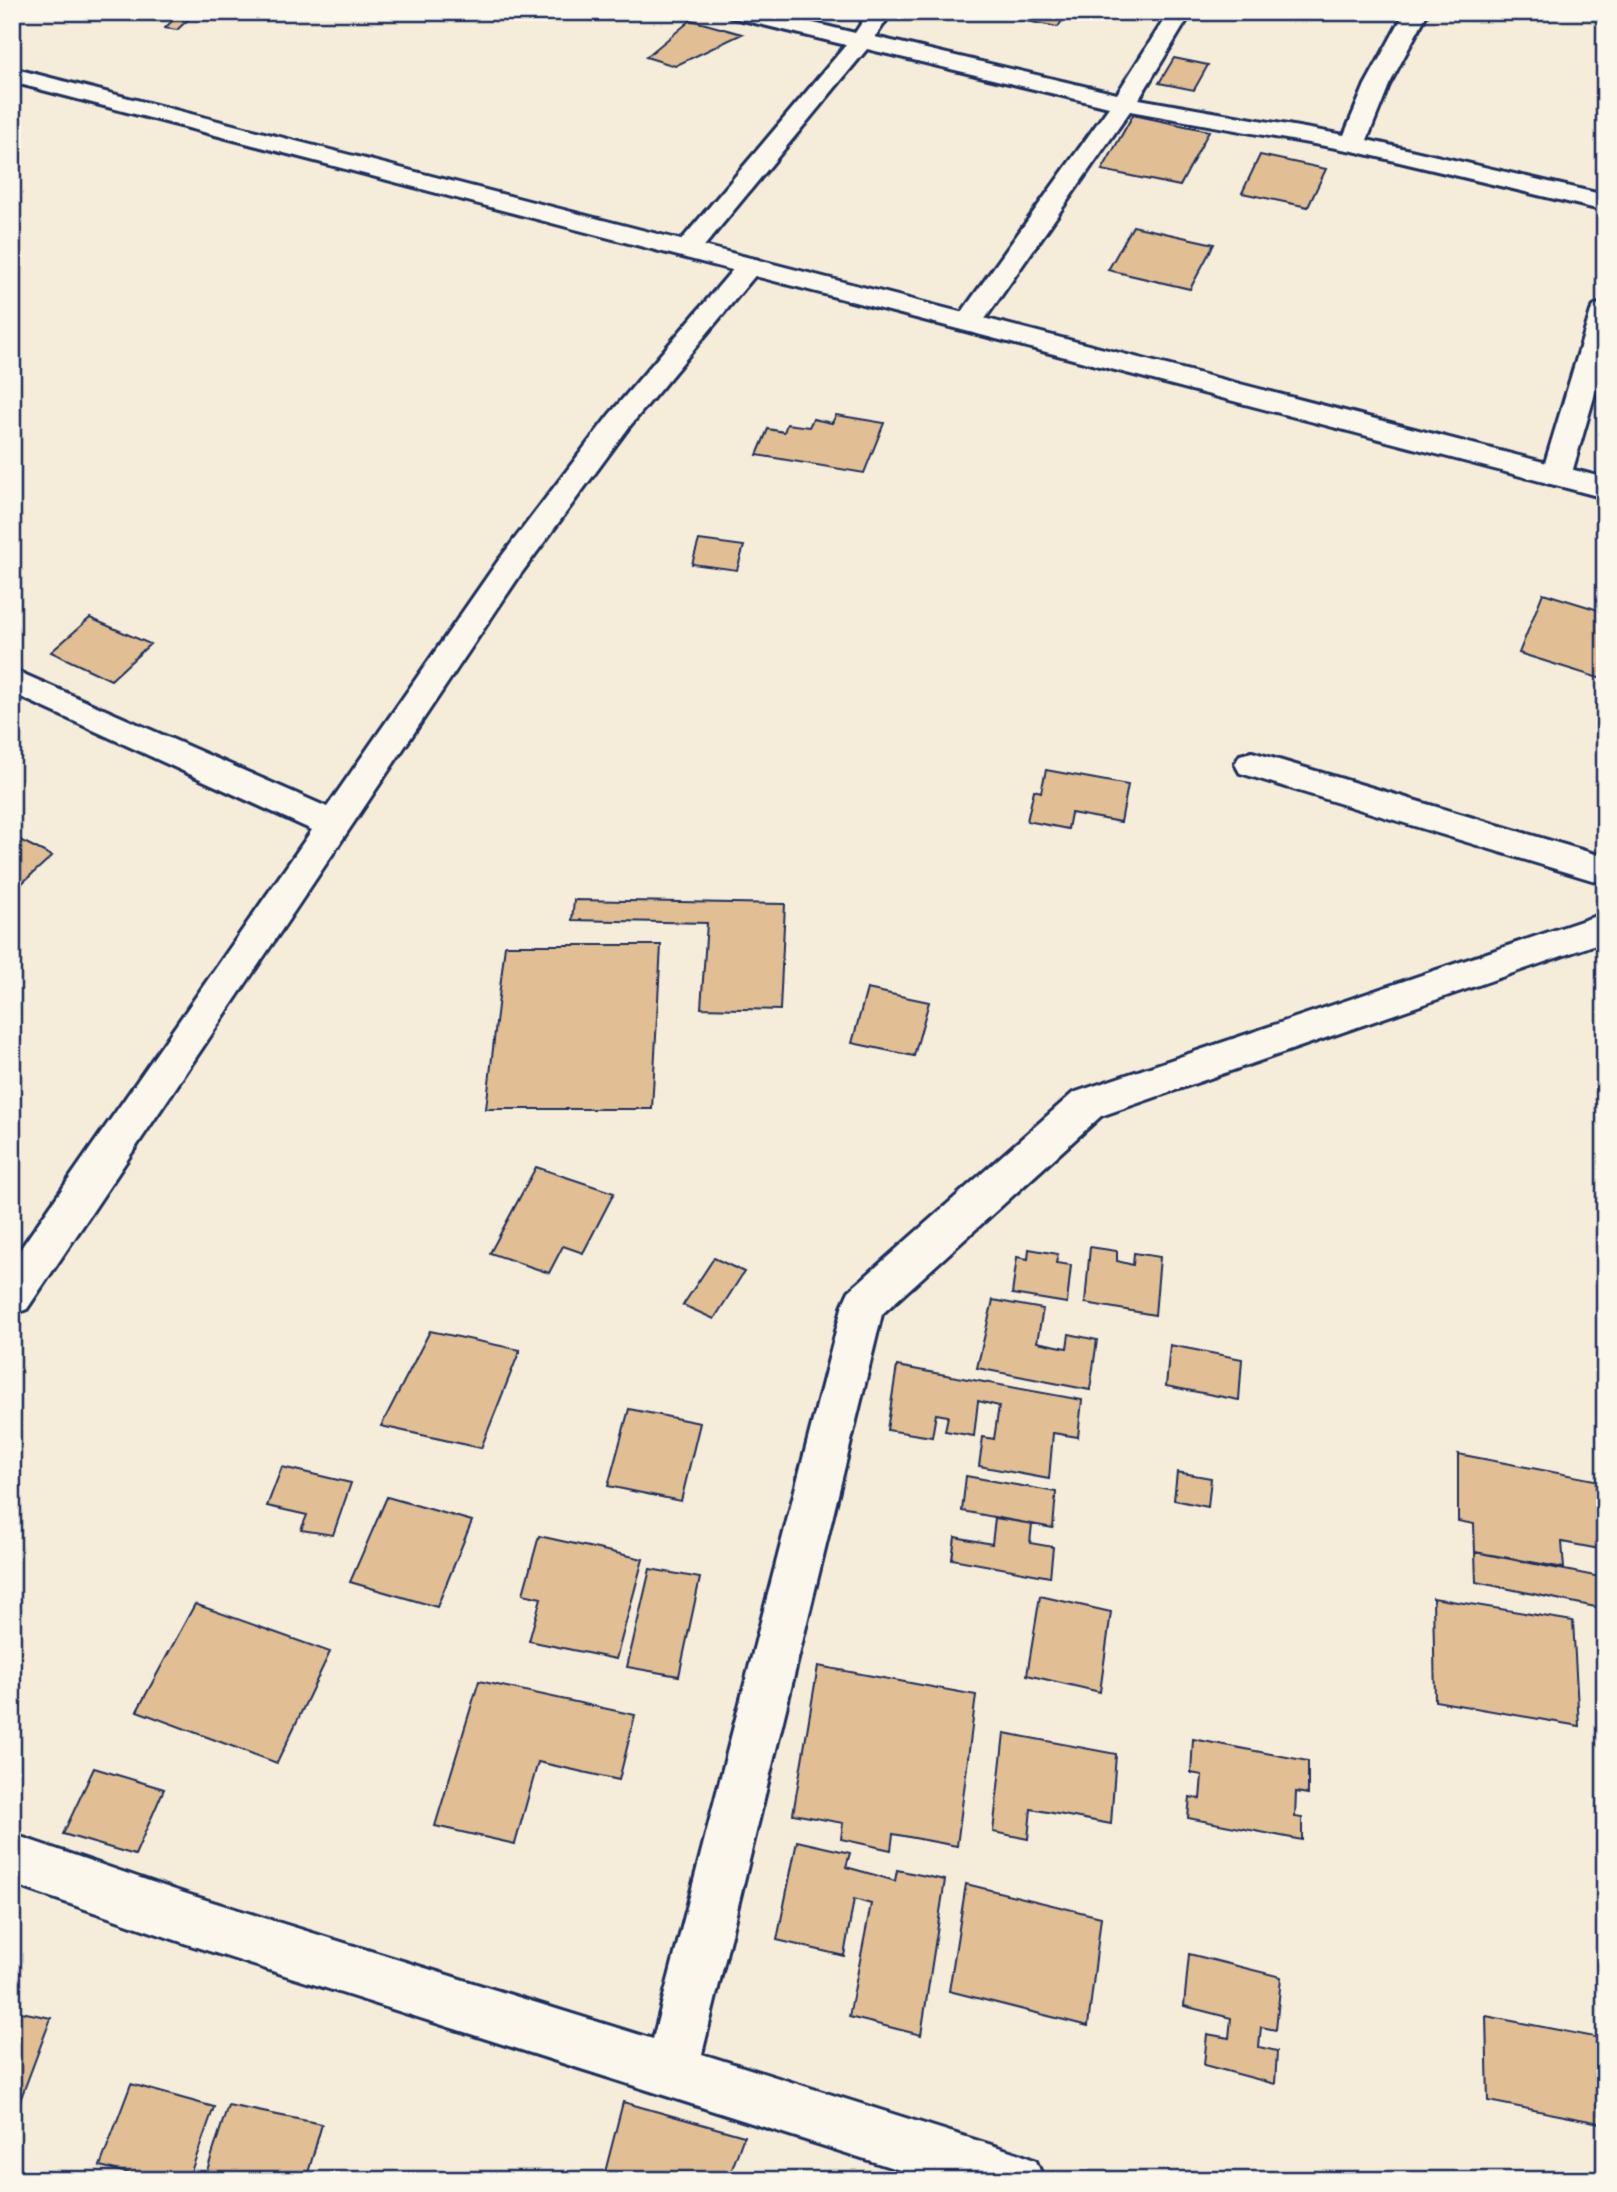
<svg xmlns="http://www.w3.org/2000/svg" width="1617" height="2192" font-family="Mali,sans-serif">
	<rect width="100%" height="100%" fill="#f6ecda"/>
	<filter id="ink" filterUnits="userSpaceOnUse"><feTurbulence type="fractalNoise" baseFrequency=".0143" numOctaves="2"/><feDisplacementMap in="SourceGraphic" scale="14" xChannelSelector="R" yChannelSelector="G"/><feConvolveMatrix kernelMatrix="1 2 1 2 8 2 1 2 1" color-interpolation-filters="sRGB"/></filter>
	<g filter="url(#ink)">
		<path fill="#e1be93" stroke="#1b2f5e" stroke-width="2" d="M 181,12 L 196,12 L 177,30 L 165,28 Z
			M 1014,12 L 1078,12 L 1067,13 L 1058,27 L 1010,18 Z
			M 691,20 L 742,34 L 675,66 L 646,57 Z
			M 1174,58 L 1208,65 L 1194,90 L 1159,83 Z
			M 1133,115 L 1209,131 L 1180,186 L 1102,170 Z
			M 1260,155 L 1326,169 L 1308,207 L 1242,193 Z
			M 1133,226 L 1214,244 L 1190,289 L 1108,270 Z
			M 836,415 L 884,423 L 864,473 L 757,455 L 768,429 L 784,432 L 787,424 L 809,427 L 813,419 L 832,423 Z
			M 699,540 L 744,546 L 737,570 L 692,564 Z
			M 1543,593 L 1605,612 L 1605,680 L 1519,653 Z
			M 90,618 L 150,644 L 111,680 L 51,652 Z
			M 1046,770 L 1128,785 L 1121,822 L 1071,813 L 1068,829 L 1027,821 L 1034,790 L 1041,792 Z
			M 12,836 L 52,856 L 20,885 L 12,881 Z
			M 574,900 L 785,904 L 780,1010 L 701,1008 L 707,923 L 572,920 Z
			M 505,945 L 661,945 L 652,1109 L 486,1109 Z
			M 867,989 L 929,1002 L 914,1056 L 852,1043 Z
			M 536,1167 L 614,1193 L 583,1253 L 563,1246 L 549,1273 L 490,1253 Z
			M 1090,1247 L 1117,1251 L 1117,1261 L 1133,1265 L 1134,1253 L 1160,1257 L 1155,1315 L 1085,1303 Z
			M 1029,1249 L 1058,1254 L 1056,1263 L 1071,1265 L 1067,1303 L 1012,1294 L 1017,1257 L 1028,1259 Z
			M 714,1258 L 744,1272 L 714,1319 L 683,1305 Z
			M 993,1300 L 1043,1309 L 1037,1342 L 1067,1348 L 1069,1334 L 1097,1340 L 1090,1390 L 977,1368 Z
			M 430,1331 L 520,1350 L 481,1448 L 381,1426 Z
			M 1170,1345 L 1242,1359 L 1239,1400 L 1166,1386 Z
			M 897,1366 L 1082,1400 L 1078,1437 L 1053,1433 L 1049,1479 L 979,1466 L 983,1437 L 994,1439 L 999,1406 L 978,1401 L 974,1436 L 945,1431 L 948,1416 L 936,1414 L 932,1437 L 887,1430 Z
			M 629,1409 L 700,1423 L 681,1501 L 608,1486 Z
			M 1458,1454 L 1605,1482 L 1605,1550 L 1562,1542 L 1564,1568 L 1475,1552 L 1474,1524 L 1458,1521 Z
			M 282,1467 L 351,1483 L 333,1535 L 301,1530 L 307,1515 L 267,1506 Z
			M 1177,1472 L 1211,1478 L 1208,1507 L 1174,1500 Z
			M 966,1476 L 1056,1492 L 1053,1528 L 962,1511 Z
			M 387,1497 L 472,1521 L 437,1607 L 350,1582 Z
			M 995,1518 L 1032,1524 L 1030,1543 L 1053,1547 L 1050,1577 L 952,1559 L 955,1537 L 992,1544 Z
			M 539,1536 L 643,1559 L 616,1659 L 529,1641 L 541,1598 L 523,1594 Z
			M 1475,1552 L 1605,1578 L 1605,1609 L 1476,1582 Z
			M 650,1569 L 700,1578 L 679,1676 L 627,1667 Z
			M 1040,1596 L 1111,1612 L 1100,1692 L 1027,1675 Z
			M 1433,1598 L 1573,1621 L 1579,1726 L 1435,1701 Z
			M 195,1604 L 330,1652 L 277,1763 L 137,1711 Z
			M 818,1666 L 976,1695 L 957,1846 L 893,1834 L 891,1850 L 841,1839 L 843,1823 L 793,1814 Z
			M 479,1681 L 635,1715 L 619,1780 L 538,1762 L 515,1844 L 435,1826 Z
			M 1004,1733 L 1116,1754 L 1111,1824 L 1031,1809 L 1028,1839 L 993,1832 Z
			M 1193,1739 L 1308,1761 L 1308,1794 L 1296,1792 L 1295,1817 L 1302,1818 L 1302,1840 L 1188,1818 L 1190,1797 L 1200,1799 L 1202,1775 L 1191,1773 Z
			M 94,1768 L 164,1789 L 135,1855 L 63,1834 Z
			M 797,1841 L 850,1853 L 846,1867 L 875,1875 L 895,1881 L 897,1870 L 945,1880 L 921,2035 L 849,2017 L 871,1904 L 854,1899 L 844,1956 L 777,1940 Z
			M 966,1884 L 1101,1917 L 1088,2026 L 949,1991 Z
			M 1189,1954 L 1281,1977 L 1276,2030 L 1261,2027 L 1259,2047 L 1277,2051 L 1275,2084 L 1204,2065 L 1207,2034 L 1229,2038 L 1231,2018 L 1184,2006 Z
			M 16,2011 L 51,2018 L 12,2122 L 12,2020 Z
			M 1486,2016 L 1605,2039 L 1605,2124 L 1488,2101 Z
			M 131,2084 L 214,2107 L 188,2180 L 155,2180 L 100,2166 Z
			M 623,2102 L 744,2136 L 728,2180 L 603,2180 Z
			M 228,2105 L 322,2124 L 306,2180 L 204,2180 Z"/>
		<g fill="none" stroke-linecap="round" stroke-linejoin="round">
			<g stroke="#1b2f5e" stroke-width="6">
				<path id="minor" d="M 727,12 L 768,12 L 855,33 L 869,12 L 892,12 L 875,37 L 1117,94 L 1169,12 L 1192,12 L 1139,99 L 1344,135 L 1365,85 L 1405,12 L 1428,12 L 1389,85 L 1367,140 L 1605,195 L 1605,211 L 1353,151 L 1130,111 L 978,329 L 958,329 L 954,323 L 1109,107 L 867,49 L 696,256 L 678,256 L 674,250 L 678,244 L 846,45 L 730,17 Z
					M 750,258 L 759,260 L 763,266 L 629,427 L 520,575 L 27,1309 L 12,1315 L 12,1261 L 312,830 L 12,693 L 12,669 L 327,807 L 498,561 L 609,415 L 741,260 Z
					M 1605,303 L 1605,359 L 1571,476 L 1566,483 L 1556,485 L 1546,483 L 1541,476 L 1591,311 L 1595,305 Z
					M 1252,752 L 1605,857 L 1605,884 L 1240,773 L 1235,764 L 1240,755 Z
					M 1605,913 L 1605,941 L 1101,1116 L 882,1314 L 702,2054 L 1017,2153 L 1036,2161 L 1044,2180 L 931,2180 L 187,1944 L 12,1884 L 12,1834 L 187,1894 L 653,2039 L 843,1304 L 849,1291 L 1073,1093 Z"/>
			</g>
			<g stroke="#1b2f5e" stroke-width="6">
				<path id="primary" d="M 12,68 L 1605,478 L 1605,498 L 12,82 Z"/>
			</g>
			<use href="#minor" fill="#fbf7ec" fill-rule="evenodd"/>
			<use href="#primary" fill="#fbf7ec" fill-rule="evenodd"/>
		</g>
	</g>
	<rect width="1617" height="2192" fill="none" stroke="#fbf7ec" stroke-width="42"/>
	<rect x="21" y="21" width="1575" height="2150" fill="none" stroke="#1b2f5e" stroke-width="2.5" filter="url(#ink)"/>
</svg>
